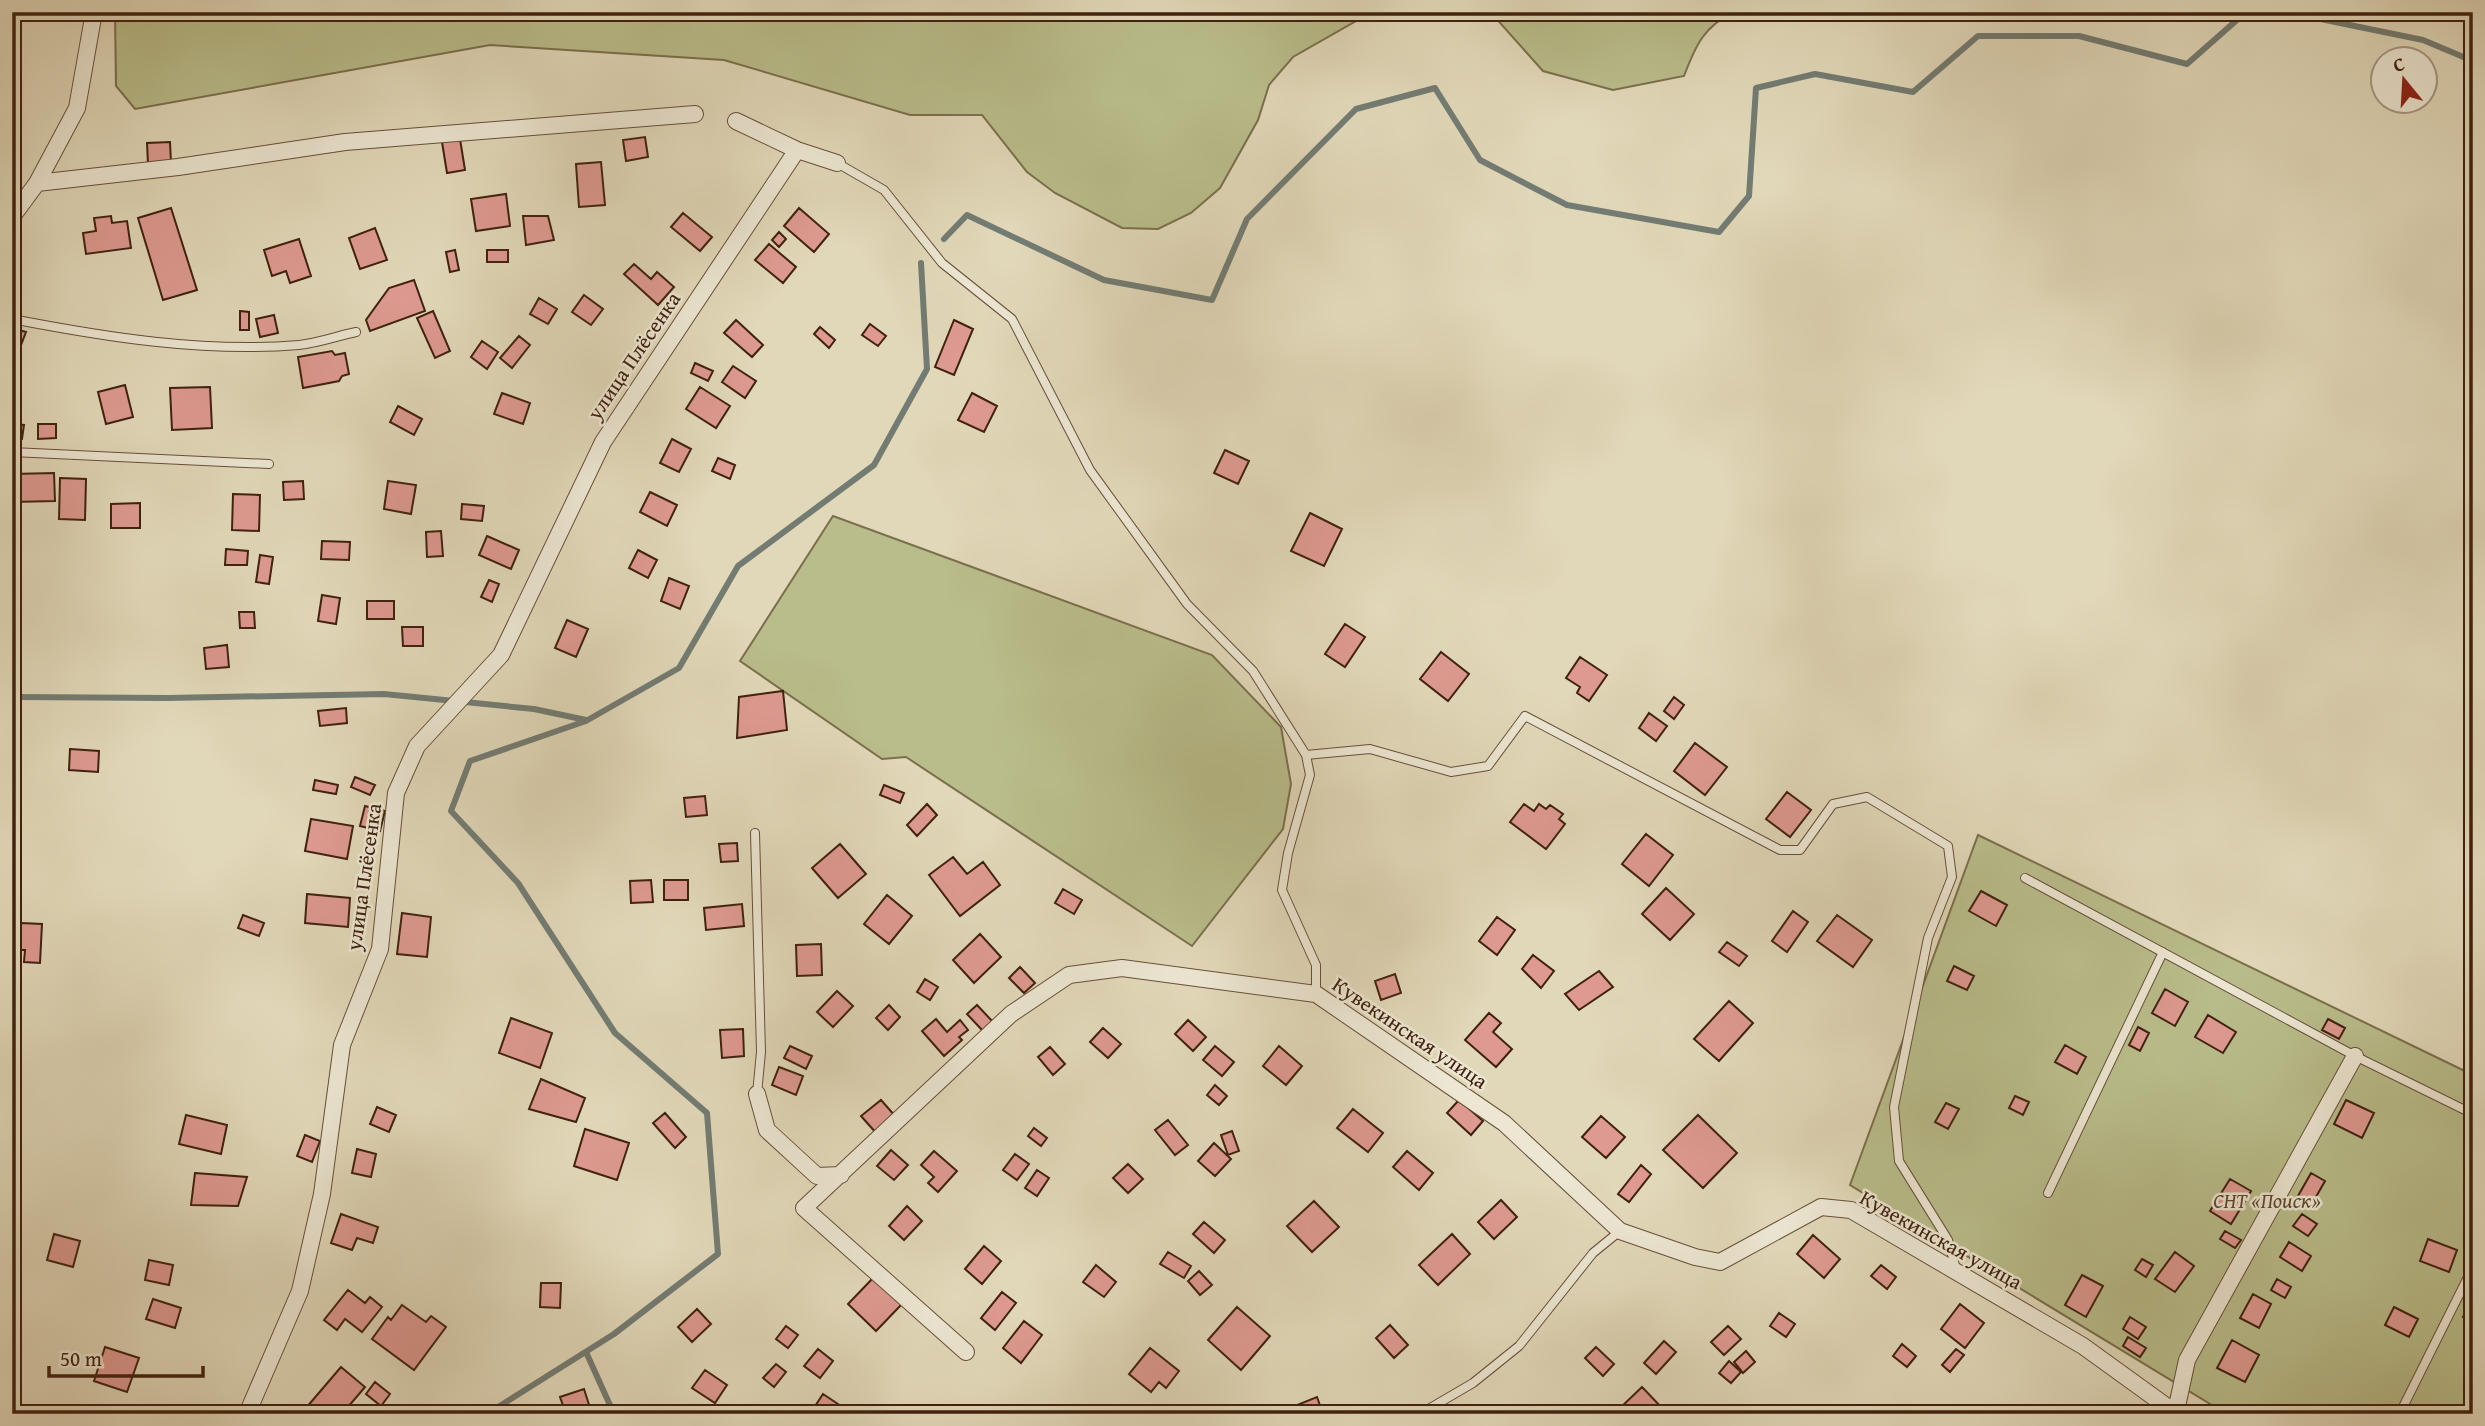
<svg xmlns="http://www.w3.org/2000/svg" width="2485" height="1426" font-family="'Gentium Book Plus',serif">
	<rect width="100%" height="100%" fill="#e1d8b9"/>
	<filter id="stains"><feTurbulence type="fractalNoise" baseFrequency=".00286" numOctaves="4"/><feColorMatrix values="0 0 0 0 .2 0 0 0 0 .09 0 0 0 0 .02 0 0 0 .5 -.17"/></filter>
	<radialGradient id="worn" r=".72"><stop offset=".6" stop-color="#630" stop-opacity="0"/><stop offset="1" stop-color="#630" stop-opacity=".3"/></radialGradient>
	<path fill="#b9bd8b" stroke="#7c6f4d" stroke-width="2" d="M 115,12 L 1381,12 L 1358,20 L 1293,57 L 1269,85 L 1258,120 L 1220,188 L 1191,213 L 1158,229 L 1122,228 L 1055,193 L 1027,172 L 982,115 L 910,115 L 724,60 L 490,45 L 135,109 L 116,86 Z
		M 1486,12 L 1735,12 C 1704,25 1695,47 1684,76 L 1613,90 L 1543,71 L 1494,16 Z
		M 833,516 L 1212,655 L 1281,727 L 1291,784 L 1283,829 L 1192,946 L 906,757 L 882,759 L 740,661 Z
		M 1978,835 L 2473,1075 L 2473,1414 L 2207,1414 L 2210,1404 L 1850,1185 Z"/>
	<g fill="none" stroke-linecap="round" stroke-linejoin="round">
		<path stroke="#737c73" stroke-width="6" d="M 2286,12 L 2423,40 L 2473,61
			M 944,239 L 967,215 L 1104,280 L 1212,300 L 1247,219 L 1356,109 L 1435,88 L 1480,160 L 1567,205 L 1719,232 L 1749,196 L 1756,88 L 1815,74 L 1913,92 L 1978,36 L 2079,36 L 2187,64 L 2246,12
			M 12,697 L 168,698 L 384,694 L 534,709 L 586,720
			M 586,1352 L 614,1414
			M 487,1414 L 614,1334 L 718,1254 L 707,1113 L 615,1033 L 518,883 L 451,811 L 470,761 L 586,721 L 679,668 L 738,566 L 874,465 L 927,369 L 921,263"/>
	</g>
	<path fill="#de9a91" stroke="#40210f" stroke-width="2" d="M 645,137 L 648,157 L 626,161 L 623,140 Z
		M 460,139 L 465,170 L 447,173 L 442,142 Z
		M 170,142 L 171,163 L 148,164 L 147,143 Z
		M 601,162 L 605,205 L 579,207 L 576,164 Z
		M 506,194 L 510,226 L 476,231 L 471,199 Z
		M 171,208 L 197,290 L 163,300 L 138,218 Z
		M 799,208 L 829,234 L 814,252 L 784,226 Z
		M 683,213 L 712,237 L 700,251 L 671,227 Z
		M 111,216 L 112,223 L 127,221 L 131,248 L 86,254 L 83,233 L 96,231 L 94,218 Z
		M 523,216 L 548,216 L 554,240 L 526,245 Z
		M 375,228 L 387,260 L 360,269 L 349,238 Z
		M 779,232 L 786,239 L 779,247 L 772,240 Z
		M 299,239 L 311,276 L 290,283 L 286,271 L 272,276 L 264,250 Z
		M 769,244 L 796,267 L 783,283 L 755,260 Z
		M 455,250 L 459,270 L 450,272 L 446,252 Z
		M 487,250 L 508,250 L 508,262 L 487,262 Z
		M 634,264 L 651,279 L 657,272 L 674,287 L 658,305 L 624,274 Z
		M 414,280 L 425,311 L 370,331 L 366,320 L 389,288 Z
		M 584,295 L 603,309 L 591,325 L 572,312 Z
		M 539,298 L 557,309 L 548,324 L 530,314 Z
		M 240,311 L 249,312 L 249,330 L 240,330 Z
		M 433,311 L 450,351 L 435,358 L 417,318 Z
		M 274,315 L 278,333 L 260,337 L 256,319 Z
		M 736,320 L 763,345 L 752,357 L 724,333 Z
		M 954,320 L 973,329 L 954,375 L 935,367 Z
		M 870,324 L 886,336 L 878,346 L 862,335 Z
		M 820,327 L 835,340 L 829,348 L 814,334 Z
		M 12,328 L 26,332 L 18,353 L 18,382 L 12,382 Z
		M 519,336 L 530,345 L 512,368 L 500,358 Z
		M 482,341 L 498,352 L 487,369 L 471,357 Z
		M 332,351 L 335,355 L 345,353 L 349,374 L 342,376 L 339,381 L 303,388 L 298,357 Z
		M 695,363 L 713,371 L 708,381 L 691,373 Z
		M 733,366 L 756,381 L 745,398 L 722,382 Z
		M 125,385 L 133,417 L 106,424 L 98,392 Z
		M 210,387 L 212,428 L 172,430 L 170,388 Z
		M 700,387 L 730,406 L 716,428 L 686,409 Z
		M 502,393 L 530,403 L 523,424 L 494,414 Z
		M 972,393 L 997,406 L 984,432 L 958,420 Z
		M 398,406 L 422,419 L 414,435 L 390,422 Z
		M 12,424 L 24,425 L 22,439 L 12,438 Z
		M 38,424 L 56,424 L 56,438 L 38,439 Z
		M 672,439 L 691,449 L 679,472 L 660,463 Z
		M 1225,450 L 1249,461 L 1238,484 L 1214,473 Z
		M 718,458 L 735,465 L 730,479 L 712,471 Z
		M 54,473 L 55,501 L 12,502 L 12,474 Z
		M 60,478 L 86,479 L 85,520 L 59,519 Z
		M 303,481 L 304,499 L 284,500 L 283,482 Z
		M 388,481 L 416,485 L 411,514 L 384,509 Z
		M 650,492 L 677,505 L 667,526 L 640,512 Z
		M 233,494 L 260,495 L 259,531 L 232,530 Z
		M 140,503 L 140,528 L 111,528 L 111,504 Z
		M 462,504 L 484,506 L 482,521 L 461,519 Z
		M 1310,513 L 1342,529 L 1324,566 L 1291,551 Z
		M 441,531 L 443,556 L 427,557 L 426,532 Z
		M 487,536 L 519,550 L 511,569 L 479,555 Z
		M 322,541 L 350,542 L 349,560 L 321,559 Z
		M 226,549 L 248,551 L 247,565 L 225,565 Z
		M 638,550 L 657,560 L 648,578 L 629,568 Z
		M 260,555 L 273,557 L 269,584 L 256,582 Z
		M 669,578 L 689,586 L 680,609 L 661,601 Z
		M 489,580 L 499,584 L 492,602 L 481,597 Z
		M 322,595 L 340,598 L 336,624 L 318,621 Z
		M 367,601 L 394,601 L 394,619 L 367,619 Z
		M 239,612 L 254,612 L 255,628 L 240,628 Z
		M 567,620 L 588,629 L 576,657 L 555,648 Z
		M 1345,624 L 1365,637 L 1345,667 L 1325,654 Z
		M 402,627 L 423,627 L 423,646 L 403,646 Z
		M 227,645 L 229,667 L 206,669 L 204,648 Z
		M 1441,652 L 1469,674 L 1448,701 L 1420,679 Z
		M 1580,657 L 1607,675 L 1589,701 L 1577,693 L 1580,687 L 1566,678 Z
		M 783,691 L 787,730 L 737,738 L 739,697 Z
		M 1674,697 L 1684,705 L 1674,719 L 1664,711 Z
		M 346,708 L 347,723 L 320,726 L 318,711 Z
		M 1649,713 L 1667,726 L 1656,741 L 1639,728 Z
		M 1695,743 L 1727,767 L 1705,795 L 1674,771 Z
		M 70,749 L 99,751 L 98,772 L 69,770 Z
		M 355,777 L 375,785 L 370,795 L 351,787 Z
		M 315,780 L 338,785 L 336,794 L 313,790 Z
		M 884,785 L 904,793 L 900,803 L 880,795 Z
		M 1787,792 L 1811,810 L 1790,837 L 1766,819 Z
		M 705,796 L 707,815 L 686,817 L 684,798 Z
		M 927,804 L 937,815 L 917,836 L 907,825 Z
		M 1524,804 L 1534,811 L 1539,804 L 1546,809 L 1550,805 L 1563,814 L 1559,819 L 1565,824 L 1546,849 L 1510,822 Z
		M 365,806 L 385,811 L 380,831 L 360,826 Z
		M 311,819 L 353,826 L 347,859 L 305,851 Z
		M 1646,834 L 1673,855 L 1649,886 L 1622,864 Z
		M 737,843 L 738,861 L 721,862 L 719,844 Z
		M 840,844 L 866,874 L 838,898 L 812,868 Z
		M 953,857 L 967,874 L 983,862 L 1000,885 L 960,916 L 929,875 Z
		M 651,880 L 653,902 L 631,903 L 630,881 Z
		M 664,880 L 688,880 L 688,900 L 664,900 Z
		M 1666,888 L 1694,914 L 1670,940 L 1642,914 Z
		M 1063,889 L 1082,900 L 1074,914 L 1055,903 Z
		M 1981,891 L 2007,905 L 1996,926 L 1969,911 Z
		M 307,894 L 350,898 L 348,927 L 305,923 Z
		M 887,895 L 912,916 L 889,944 L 864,924 Z
		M 742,904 L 744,926 L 706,930 L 704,908 Z
		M 1793,911 L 1808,922 L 1787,952 L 1772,941 Z
		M 402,913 L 431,917 L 427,957 L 397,954 Z
		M 243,915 L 264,923 L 259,936 L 238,928 Z
		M 1837,915 L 1872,940 L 1853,967 L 1817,941 Z
		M 1497,917 L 1515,930 L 1497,955 L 1479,941 Z
		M 21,923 L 42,924 L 40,963 L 24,962 L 25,950 L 19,950 Z
		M 980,934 L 1001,957 L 974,983 L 953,960 Z
		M 1727,942 L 1747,956 L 1739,966 L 1719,952 Z
		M 821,944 L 822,975 L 797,976 L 796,945 Z
		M 1533,955 L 1554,971 L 1541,988 L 1522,969 Z
		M 1954,966 L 1974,976 L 1967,990 L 1947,981 Z
		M 1020,967 L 1035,983 L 1024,993 L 1009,978 Z
		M 1599,971 L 1613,987 L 1579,1010 L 1565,994 Z
		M 1395,974 L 1401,993 L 1381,1000 L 1375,981 Z
		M 925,979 L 938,987 L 930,1000 L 917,992 Z
		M 2165,989 L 2188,1002 L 2175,1026 L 2152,1013 Z
		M 837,991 L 853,1006 L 833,1027 L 817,1012 Z
		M 1729,1001 L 1753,1023 L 1719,1061 L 1694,1039 Z
		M 889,1005 L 900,1017 L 888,1030 L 876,1018 Z
		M 977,1005 L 993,1022 L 983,1031 L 967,1014 Z
		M 1489,1013 L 1501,1023 L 1493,1032 L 1512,1049 L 1496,1067 L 1465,1040 Z
		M 2208,1015 L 2236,1032 L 2223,1053 L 2195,1037 Z
		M 511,1018 L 552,1033 L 540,1068 L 499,1053 Z
		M 936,1019 L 947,1032 L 960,1020 L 968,1030 L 959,1037 L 962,1040 L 944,1056 L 922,1031 Z
		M 2328,1019 L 2345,1028 L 2339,1039 L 2322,1030 Z
		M 1188,1020 L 1206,1037 L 1193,1051 L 1175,1034 Z
		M 2138,1027 L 2149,1033 L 2140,1051 L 2129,1045 Z
		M 1103,1028 L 1121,1044 L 1108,1058 L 1090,1042 Z
		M 743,1029 L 744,1056 L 722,1058 L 720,1030 Z
		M 2065,1045 L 2086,1057 L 2077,1074 L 2055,1062 Z
		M 790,1046 L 812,1056 L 806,1069 L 784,1058 Z
		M 1215,1046 L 1234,1062 L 1222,1076 L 1203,1060 Z
		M 1279,1046 L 1302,1066 L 1286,1085 L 1263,1066 Z
		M 1050,1047 L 1065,1064 L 1053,1075 L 1038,1057 Z
		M 779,1067 L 803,1076 L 796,1095 L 772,1085 Z
		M 541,1079 L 585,1098 L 576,1122 L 529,1109 Z
		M 1215,1085 L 1227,1096 L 1219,1105 L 1207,1095 Z
		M 2015,1096 L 2029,1102 L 2023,1115 L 2009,1108 Z
		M 881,1100 L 896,1117 L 877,1134 L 861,1116 Z
		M 1459,1100 L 1483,1121 L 1471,1135 L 1447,1113 Z
		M 2346,1100 L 2374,1113 L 2362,1138 L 2334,1124 Z
		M 1946,1103 L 1959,1109 L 1948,1129 L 1935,1122 Z
		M 377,1107 L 396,1115 L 389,1132 L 370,1124 Z
		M 1353,1109 L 1383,1133 L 1368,1152 L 1337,1128 Z
		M 665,1113 L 686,1137 L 675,1148 L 653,1123 Z
		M 186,1115 L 227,1125 L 221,1154 L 179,1144 Z
		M 1698,1115 L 1737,1153 L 1703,1188 L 1663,1150 Z
		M 1601,1116 L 1625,1137 L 1606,1158 L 1582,1137 Z
		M 1168,1120 L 1188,1145 L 1175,1155 L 1155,1130 Z
		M 1034,1128 L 1047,1138 L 1041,1146 L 1028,1136 Z
		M 585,1129 L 629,1143 L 617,1180 L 574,1166 Z
		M 1232,1131 L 1239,1151 L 1228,1155 L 1221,1135 Z
		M 305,1135 L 320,1141 L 312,1162 L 297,1156 Z
		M 1214,1143 L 1231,1159 L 1215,1176 L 1198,1161 Z
		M 357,1149 L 376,1154 L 371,1177 L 352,1173 Z
		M 891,1150 L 908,1165 L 894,1180 L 877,1166 Z
		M 934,1151 L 957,1171 L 938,1192 L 928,1183 L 934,1177 L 921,1165 Z
		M 1407,1151 L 1433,1173 L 1419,1190 L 1393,1167 Z
		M 1015,1154 L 1029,1164 L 1017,1180 L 1003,1170 Z
		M 1128,1164 L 1143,1179 L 1128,1193 L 1113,1178 Z
		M 1641,1165 L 1651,1174 L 1629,1202 L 1618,1194 Z
		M 1037,1170 L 1049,1178 L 1037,1196 L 1025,1188 Z
		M 195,1173 L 247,1177 L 238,1206 L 191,1205 Z
		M 2311,1173 L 2325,1181 L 2312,1204 L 2298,1196 Z
		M 2230,1179 L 2251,1191 L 2231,1224 L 2210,1211 Z
		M 1501,1200 L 1517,1217 L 1494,1239 L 1478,1222 Z
		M 1314,1201 L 1339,1227 L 1312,1252 L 1287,1226 Z
		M 907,1206 L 922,1221 L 904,1240 L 889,1226 Z
		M 341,1214 L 378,1227 L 373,1243 L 357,1238 L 352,1250 L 331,1243 Z
		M 2302,1214 L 2317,1224 L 2308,1236 L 2293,1226 Z
		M 1204,1222 L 1225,1240 L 1214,1253 L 1193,1234 Z
		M 2225,1231 L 2241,1240 L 2235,1248 L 2220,1239 Z
		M 54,1234 L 80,1241 L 73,1267 L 47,1260 Z
		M 1452,1234 L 1470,1254 L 1438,1285 L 1419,1265 Z
		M 1813,1235 L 1840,1259 L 1824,1278 L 1797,1254 Z
		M 2428,1239 L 2457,1250 L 2449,1272 L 2420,1261 Z
		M 2289,1242 L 2311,1256 L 2302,1271 L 2280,1257 Z
		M 984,1246 L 1001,1261 L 982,1284 L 965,1269 Z
		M 1168,1252 L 1191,1266 L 1184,1278 L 1160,1264 Z
		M 2175,1252 L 2194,1266 L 2175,1292 L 2155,1279 Z
		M 2142,1259 L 2153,1265 L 2146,1277 L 2135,1270 Z
		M 149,1260 L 173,1265 L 169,1285 L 145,1280 Z
		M 1096,1265 L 1116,1282 L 1104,1297 L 1083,1282 Z
		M 1881,1265 L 1896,1277 L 1887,1289 L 1871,1276 Z
		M 1199,1271 L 1212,1285 L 1200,1295 L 1188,1281 Z
		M 2082,1275 L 2103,1286 L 2086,1317 L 2065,1305 Z
		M 874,1277 L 902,1304 L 876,1331 L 848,1304 Z
		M 2277,1279 L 2291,1287 L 2285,1298 L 2271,1290 Z
		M 541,1283 L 561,1283 L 560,1308 L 540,1307 Z
		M 348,1290 L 365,1303 L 370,1297 L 382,1307 L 362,1332 L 345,1319 L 337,1330 L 324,1320 Z
		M 1002,1292 L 1016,1303 L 995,1330 L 981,1318 Z
		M 2253,1294 L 2271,1304 L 2259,1328 L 2240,1318 Z
		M 153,1299 L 181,1308 L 175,1328 L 146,1319 Z
		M 2470,1303 L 2473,1304 L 2473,1321 L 2463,1317 Z
		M 1960,1304 L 1984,1323 L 1965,1348 L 1941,1329 Z
		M 402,1305 L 426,1322 L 431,1316 L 446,1327 L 414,1370 L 372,1339 L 388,1317 L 391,1320 Z
		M 1237,1307 L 1270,1336 L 1241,1370 L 1208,1340 Z
		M 2394,1307 L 2418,1319 L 2409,1337 L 2385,1325 Z
		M 697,1309 L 711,1324 L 692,1342 L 678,1327 Z
		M 1779,1313 L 1795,1324 L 1786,1337 L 1770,1326 Z
		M 2130,1317 L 2146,1327 L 2138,1339 L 2123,1329 Z
		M 1024,1321 L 1042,1335 L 1021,1363 L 1003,1348 Z
		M 1390,1325 L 1408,1345 L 1394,1358 L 1376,1338 Z
		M 786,1326 L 798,1335 L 788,1348 L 776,1339 Z
		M 1728,1326 L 1741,1339 L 1724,1355 L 1711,1342 Z
		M 2128,1337 L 2146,1348 L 2140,1357 L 2123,1346 Z
		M 2232,1340 L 2259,1355 L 2245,1382 L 2217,1368 Z
		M 1664,1341 L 1676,1352 L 1656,1374 L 1644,1363 Z
		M 1902,1344 L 1916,1356 L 1907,1367 L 1893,1356 Z
		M 105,1347 L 139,1358 L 127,1392 L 94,1381 Z
		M 1596,1347 L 1614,1364 L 1603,1376 L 1585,1358 Z
		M 1150,1348 L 1179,1371 L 1166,1388 L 1159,1382 L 1151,1392 L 1129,1374 Z
		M 818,1349 L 833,1361 L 820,1378 L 804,1366 Z
		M 1956,1349 L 1964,1355 L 1950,1372 L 1942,1365 Z
		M 1746,1351 L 1755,1362 L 1743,1373 L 1734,1362 Z
		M 1729,1361 L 1741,1372 L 1731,1383 L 1719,1373 Z
		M 776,1364 L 786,1372 L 774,1387 L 763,1378 Z
		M 341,1367 L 365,1387 L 342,1414 L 313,1414 L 306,1408 Z
		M 705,1370 L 727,1385 L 715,1403 L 692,1388 Z
		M 375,1382 L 390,1394 L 381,1406 L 366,1394 Z
		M 1642,1387 L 1664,1410 L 1660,1414 L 1622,1414 L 1618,1410 Z
		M 584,1389 L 591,1411 L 582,1414 L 566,1414 L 560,1397 Z
		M 823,1394 L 838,1404 L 832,1414 L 810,1414 Z
		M 1317,1397 L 1323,1414 L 1278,1414 L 1277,1413 Z"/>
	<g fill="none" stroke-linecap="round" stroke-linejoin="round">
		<g stroke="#684f3a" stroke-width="10">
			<path id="lane" d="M 837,163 L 884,190 L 942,263 L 1012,319 L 1090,470 L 1187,604 L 1253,671 L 1306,755 L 1310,775 L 1288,853 L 1282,890 L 1316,965 L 1316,994
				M 12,319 C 105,337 204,353 299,345 C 318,343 337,336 356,332
				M 12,452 L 269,464
				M 1306,755 L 1370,749 L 1451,772 L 1488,766 L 1525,716 L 1780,850 L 1800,850 L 1833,804 L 1867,797 L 1948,846 L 1952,877 L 1928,938 L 1894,1107 L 1899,1161 L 1948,1240 L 1956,1269
				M 755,833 L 761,1052 L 757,1094
				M 2025,878 L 2355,1056 L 2473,1114
				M 2048,1193 L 2163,952
				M 2401,1411 L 2473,1267
				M 1420,1414 L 1473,1383 L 1519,1346 L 1593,1253 L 1620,1231"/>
		</g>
		<g stroke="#684f3a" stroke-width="18">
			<path id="street" d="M 736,121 L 797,150 L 837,163
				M 37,183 L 178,167 L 345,142 L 695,114
				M 12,217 L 37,183 L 77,108 L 94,12
				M 757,1094 L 767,1130 L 817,1176 L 841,1175
				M 966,1352 L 804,1208 L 1011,1014 L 1069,975 L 1122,968 L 1316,994 L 1504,1123 L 1620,1231 L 1695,1257 L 1720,1262 L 1821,1207 L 1851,1210 L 2083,1346 L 2177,1414
				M 2176,1411 L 2187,1360 L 2355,1056
				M 247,1414 L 300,1291 L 322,1194 L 342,1045 L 380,949 L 396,793 L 417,746 L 501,655 L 603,442 L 797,150"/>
		</g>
		<use href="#lane" stroke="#ece6d2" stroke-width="8"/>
		<use href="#street" stroke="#ece6d2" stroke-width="16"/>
	</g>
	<g text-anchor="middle" stroke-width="5" stroke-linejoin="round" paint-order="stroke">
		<g font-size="21" fill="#40210f" stroke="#ece6d2">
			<text transform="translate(634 356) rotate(-56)" y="7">улица Плёсенка</text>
			<text transform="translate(364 877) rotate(-82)" y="7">улица Плёсенка</text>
			<text transform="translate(1410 1033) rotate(34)" y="7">Кувекинская улица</text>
			<text transform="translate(1941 1240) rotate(29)" y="7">Кувекинская улица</text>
		</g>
		<g font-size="21" font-style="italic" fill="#5e482e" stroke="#ece6d2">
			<text x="2267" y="1208">СНТ «Поиск»</text>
		</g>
	</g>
	<rect width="2485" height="1426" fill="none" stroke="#e1d8b9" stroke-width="42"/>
	<rect x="14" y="14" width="2457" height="1398" fill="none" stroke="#40210f" stroke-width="3.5"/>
	<rect x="21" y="21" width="2443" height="1384" fill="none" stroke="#40210f" stroke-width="2"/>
	<g transform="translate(2404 80) rotate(342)"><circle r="33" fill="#ece6d2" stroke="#a79784" stroke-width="2"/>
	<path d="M0-5L12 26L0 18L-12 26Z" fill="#8f2418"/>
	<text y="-10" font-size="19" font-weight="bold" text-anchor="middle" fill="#40210f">С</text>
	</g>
	<path d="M49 1366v10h154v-10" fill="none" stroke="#40210f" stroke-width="3.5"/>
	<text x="60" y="1366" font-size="21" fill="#40210f" stroke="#ece6d2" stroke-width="5" paint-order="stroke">50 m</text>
	<rect width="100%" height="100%" filter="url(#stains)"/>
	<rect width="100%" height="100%" fill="url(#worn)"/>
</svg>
